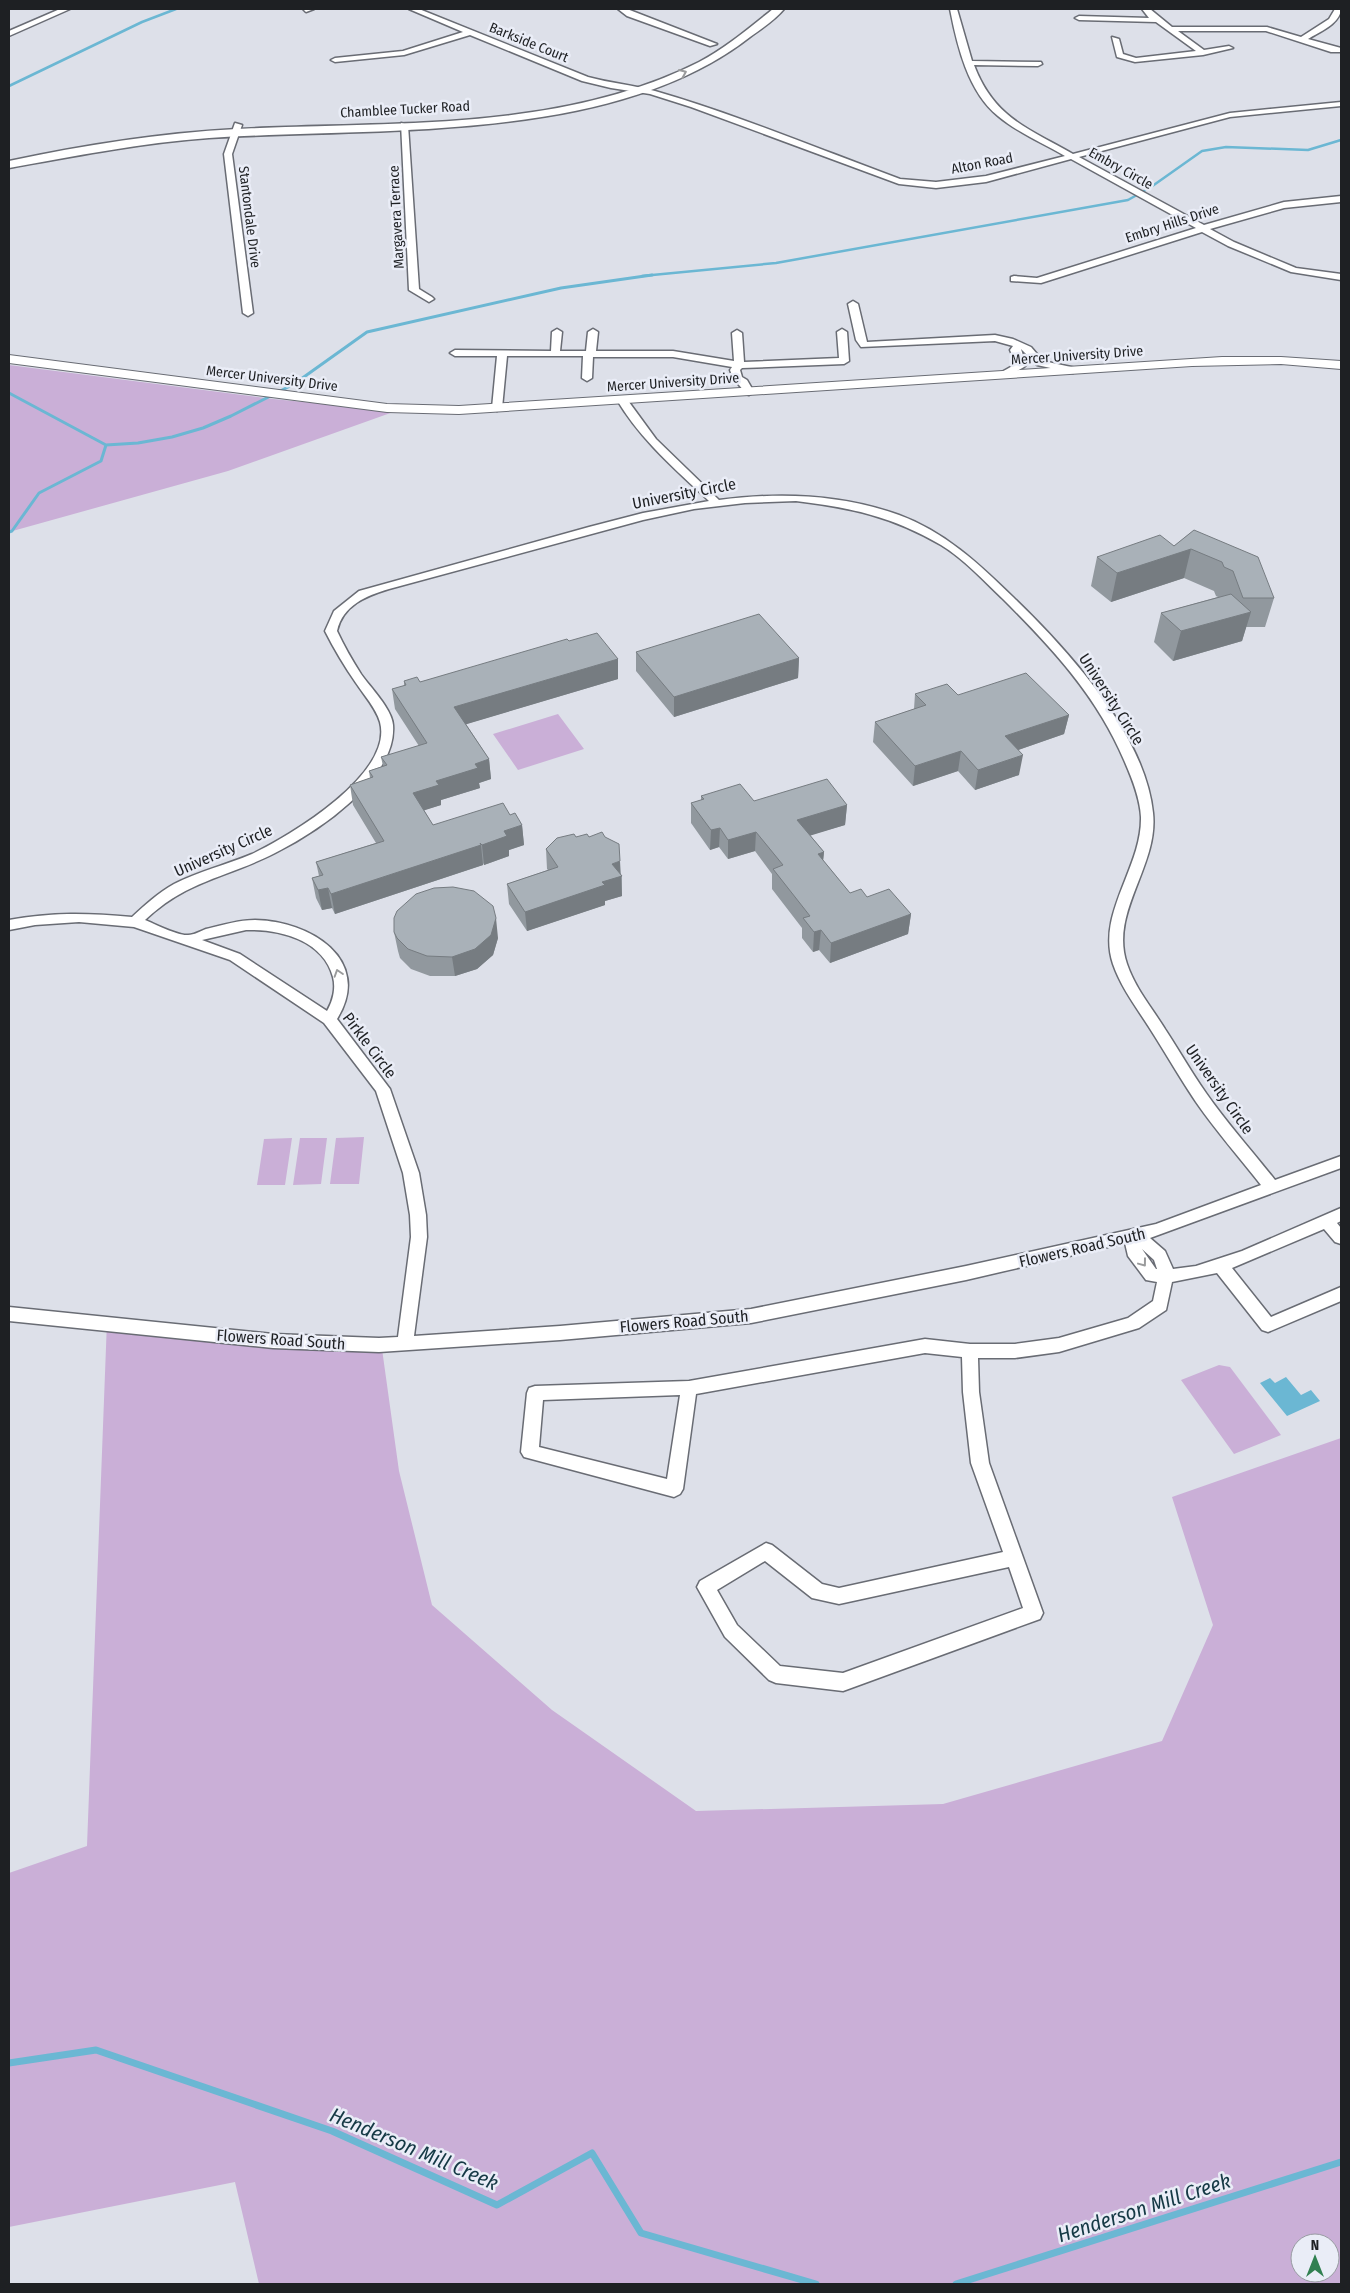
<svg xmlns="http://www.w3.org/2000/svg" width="1350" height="2293" font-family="'Fira Sans Condensed',sans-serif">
	<rect width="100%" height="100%" fill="#dde0e9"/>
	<path fill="#caafd7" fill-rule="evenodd" d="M 9,365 L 273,399 L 396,411 L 228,471 L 9,532 Z
		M 558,714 L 584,749 L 518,770 L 493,734 Z
		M 364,1137 L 359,1184 L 330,1184 L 336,1138 Z
		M 292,1138 L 285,1185 L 257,1185 L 264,1139 Z
		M 300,1138 L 327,1138 L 321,1184 L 293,1185 Z
		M 107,1321 L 382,1349 L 399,1471 L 432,1605 L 552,1710 L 696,1811 L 943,1804 L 1162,1741 L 1213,1625 L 1172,1497 L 1341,1438 L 1341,2284 L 259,2284 L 235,2182 L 9,2227 L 9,1873 L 87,1846 ZM 1300,2243 L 1330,2243 L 1330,2273 L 1300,2273 Z
		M 1219,1365 L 1230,1367 L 1281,1435 L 1234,1454 L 1181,1380 Z"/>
	<path fill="#6bb7d3" d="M 1286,1377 L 1301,1395 L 1311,1390 L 1320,1401 L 1287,1416 L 1260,1383 L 1270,1378 L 1275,1383 Z"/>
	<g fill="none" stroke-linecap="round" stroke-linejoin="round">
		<path stroke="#6bb7d3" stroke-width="2.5" d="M 9,86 L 142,22 L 176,9
			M 642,276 L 776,263 L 1128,200 L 1151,187 L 1202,151 L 1226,147 L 1308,150 L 1341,140"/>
		<path stroke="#6bb7d3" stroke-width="3" d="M 9,393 L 106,445
			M 106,445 L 138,443 L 172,437 L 203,428 L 231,416 L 294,384 L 367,332 L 561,288 L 652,275
			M 9,532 L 12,531 L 39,493 L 101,461 L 106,445"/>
		<path stroke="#6bb7d3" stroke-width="7" d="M 9,2063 L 96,2050 L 332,2131 L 497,2205 L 592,2153 L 641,2233 L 816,2284
			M 956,2284 L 1341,2162"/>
		<g stroke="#696c74" stroke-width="3">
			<path id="minor" d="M 60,9 L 70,9 L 9,36 L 9,31 Z
				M 303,9 L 314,9 L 306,12 Z
				M 409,9 L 419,9 L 588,77 C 610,83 633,85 655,91 C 738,115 819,149 900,179 L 936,182 L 986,176 L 1065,156 C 1043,143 1018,133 998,116 C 968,92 957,45 950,9 L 957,9 L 972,61 L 1041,62 L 1042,64 L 1038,66 L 974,65 C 994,118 1028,128 1073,154 L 1230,113 L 1341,102 L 1341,106 L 1230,117 L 1079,157 L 1204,225 L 1284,202 L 1341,196 L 1341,202 L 1284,208 L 1210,229 L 1234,242 L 1296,268 L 1341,274 L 1341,280 L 1291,272 L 1228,246 L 1202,232 L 1041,283 L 1011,281 L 1011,277 L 1014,276 L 1037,278 L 1196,228 L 1071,159 L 986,182 L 936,188 L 899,184 L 691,107 L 650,94 L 611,88 L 582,81 L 470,35 L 404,55 L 335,62 L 331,60 L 335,58 L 403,51 L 463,32 Z
				M 618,9 L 627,9 L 717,44 L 710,46 L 627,16 Z
				M 1142,9 L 1150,9 L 1172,27 L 1267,27 L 1301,37 L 1329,19 L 1335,9 L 1341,9 C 1340,24 1319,32 1308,39 L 1341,48 L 1341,52 L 1331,52 L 1266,31 L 1178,31 L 1204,50 L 1229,46 L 1233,48 L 1203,55 L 1135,62 L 1117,57 L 1112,37 L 1119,39 L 1123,54 L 1136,58 L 1196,51 L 1156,22 L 1079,20 L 1075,18 L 1079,16 L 1149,18 Z
				M 235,123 L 242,125 L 232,154 L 253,313 L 248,316 L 243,313 L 224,154 Z
				M 401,123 L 408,125 L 419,289 L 432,297 L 434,299 L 429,302 L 409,290 Z
				M 853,301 L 858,304 L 867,342 L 995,335 L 1013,339 L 1031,347 L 1043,361 L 1076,368 L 1078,370 L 1073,373 L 1037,365 L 1021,349 L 1026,365 L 1024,367 L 1006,377 L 1000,377 L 1000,373 L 1016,364 L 1010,350 L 1013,346 L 995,341 L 861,347 L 856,340 L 848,304 Z
				M 557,329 L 562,332 L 560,351 L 586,351 L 588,332 L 593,329 L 598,332 L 596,351 L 673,351 L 734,361 L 732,333 L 737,330 L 742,333 L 744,362 L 839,358 L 837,332 L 842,329 L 847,332 L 849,361 L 844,364 L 742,368 L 740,370 L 742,377 L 747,380 L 754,392 L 749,395 L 746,394 C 740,385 733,380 730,370 L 732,367 L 673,357 L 593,357 L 592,378 L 587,381 L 582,378 L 583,356 L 507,356 L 502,408 L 497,411 L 492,408 L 497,356 L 455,356 L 450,353 L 455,350 L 551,351 L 552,332 Z
				M 622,397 L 626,398 L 656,439 L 719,500 C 780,492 841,494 899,515 C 945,532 978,563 1013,597 C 1067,649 1145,734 1153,813 C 1159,866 1109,912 1127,964 C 1135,988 1152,1008 1165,1029 C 1179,1050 1191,1072 1206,1093 C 1227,1123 1252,1151 1275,1180 L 1341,1156 L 1341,1168 L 1150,1238 L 1165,1251 L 1173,1269 L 1196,1266 L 1242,1251 L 1341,1208 L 1341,1221 L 1337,1223 L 1341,1228 L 1341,1244 L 1335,1242 L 1324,1229 L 1232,1268 L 1271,1317 L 1341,1287 L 1341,1301 L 1268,1332 L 1262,1330 L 1217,1273 L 1172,1282 L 1166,1310 L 1139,1328 L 1059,1352 L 1015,1358 L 978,1358 L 979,1392 L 989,1463 L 1043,1613 L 1040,1619 L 843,1691 L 776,1683 L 769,1680 L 725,1637 L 697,1587 L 700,1581 L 766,1543 L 772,1545 L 822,1584 L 839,1588 L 1003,1552 L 971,1463 L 963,1392 L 962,1357 L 925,1353 L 696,1394 L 683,1489 L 680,1494 L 674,1497 L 524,1457 L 521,1452 L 527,1393 L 529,1388 L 535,1386 L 689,1381 L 925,1339 L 970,1344 L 1015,1344 L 1059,1338 L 1128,1318 L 1153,1301 L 1157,1282 L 1146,1280 L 1128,1256 L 1125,1243 L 966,1280 L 751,1323 L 560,1340 L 379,1352 L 273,1348 L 9,1321 L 9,1307 L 273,1334 L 379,1338 L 398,1337 L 411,1237 L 410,1215 L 403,1173 L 376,1091 L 324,1023 L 230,960 L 134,927 L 79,922 L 35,925 L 9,930 L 9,920 C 53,912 88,913 132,917 C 145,905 158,893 174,884 C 199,871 226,865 252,854 C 290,836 394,774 380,722 C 376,708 364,695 356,683 C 345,667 334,649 325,631 L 334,611 L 359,591 L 589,527 L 643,513 L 709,501 C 675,469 641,440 617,400 ZM 796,501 C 852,508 891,516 941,545 C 964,559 983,580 1003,599 C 1051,647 1097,696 1124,760 C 1132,778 1140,798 1141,817 C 1142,868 1096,913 1113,964 C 1122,990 1140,1012 1154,1035 C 1168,1057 1181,1080 1196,1102 C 1216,1131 1239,1157 1261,1185 L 1156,1224 L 966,1266 L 751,1309 L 560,1326 L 414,1336 L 427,1237 L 426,1215 L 419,1173 L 390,1089 L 337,1019 C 374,959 309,921 255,920 C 239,920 222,925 206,929 C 201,931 194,935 188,935 C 178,936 155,924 145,920 C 187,880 226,878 275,853 C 317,832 397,779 393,725 C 392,709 370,687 361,674 C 352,660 344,646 337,631 C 343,605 366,596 389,589 L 643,520 L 694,509 L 745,503 ZM 246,930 C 280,929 323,940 333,977 C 336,988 333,1001 327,1011 L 240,954 L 202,940 ZM 1142,1249 L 1154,1260 L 1157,1269 L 1156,1269 ZM 680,1395 L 667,1479 L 539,1447 L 543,1400 ZM 765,1561 L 812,1598 L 839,1604 L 1009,1567 L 1023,1608 L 843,1673 L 780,1666 L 737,1625 L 717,1590 Z"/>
		</g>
		<g stroke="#696c74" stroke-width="2">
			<path id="tertiary" d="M 9,355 L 387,404 L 459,406 L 1222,357 L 1281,357 L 1341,361 L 1341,369 L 1281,364 L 1192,366 L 459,414 L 387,412 L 9,363 Z"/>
		</g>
		<g stroke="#696c74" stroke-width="3">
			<path id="secondary" d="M 773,9 L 784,9 C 775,20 761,29 750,37 C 612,145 376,127 209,138 C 141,143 75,156 9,168 L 9,161 C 84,145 160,133 237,129 C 390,121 558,133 699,62 C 726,48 749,28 773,9 Z"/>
		</g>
		<use href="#minor" fill="#fff" fill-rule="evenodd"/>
		<use href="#tertiary" fill="#fff" fill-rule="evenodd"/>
		<use href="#secondary" fill="#fff" fill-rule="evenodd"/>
	</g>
	<path fill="#91989e" d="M 1194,530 L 1274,598 L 1265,627 L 1246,627 L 1242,641 L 1173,661 L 1154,642 L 1161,613 L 1218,597 L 1216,596 L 1214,591 L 1184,578 L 1111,602 L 1091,586 L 1097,557 L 1174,546 Z
		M 569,641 L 618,659 L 618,679 L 466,724 L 489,759 L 491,779 L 479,783 L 480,788 L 441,800 L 441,805 L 424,810 L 433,825 L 510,815 L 522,825 L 524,845 L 509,850 L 509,856 L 484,865 L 483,863 L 483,865 L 335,914 L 332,908 L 322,910 L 316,898 L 312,878 L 319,876 L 316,862 L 376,843 L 353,805 L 350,785 L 370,778 L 369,771 L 383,766 L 381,757 L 419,746 L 395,709 L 392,689 L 404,686 L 404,681 L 420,682 Z
		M 636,652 L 799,658 L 798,678 L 674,717 L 636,671 Z
		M 915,694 L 958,695 L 1069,715 L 1064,734 L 1018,750 L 1019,775 L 975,790 L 958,771 L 913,786 L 873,742 L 875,722 L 914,709 Z
		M 701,796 L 754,801 L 847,805 L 845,825 L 810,835 L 824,852 L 823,860 L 850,893 L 867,897 L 911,914 L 908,934 L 830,963 L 819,950 L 813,952 L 802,938 L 802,928 L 772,889 L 772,874 L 755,851 L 728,859 L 719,847 L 710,850 L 691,823 L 691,803 L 701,800 Z
		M 576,837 L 589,837 L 622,876 L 622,896 L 605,901 L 605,905 L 527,931 L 509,904 L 507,884 L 548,870 L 547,869 L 546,849 Z
		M 394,932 L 498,938 L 493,955 L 477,969 L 455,976 L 430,976 L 411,969 L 400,958 L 398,951 Z"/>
	<path fill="#767c81" d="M 1191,549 L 1184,578 L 1111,602 L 1117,573 Z
		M 1251,612 L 1242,641 L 1173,661 L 1181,631 Z
		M 799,658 L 798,678 L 674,717 L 674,697 Z
		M 618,659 L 618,679 L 457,727 L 454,707 Z
		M 1069,715 L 1064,734 L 1001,756 L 1005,736 Z
		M 961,751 L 958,771 L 913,786 L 915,766 Z
		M 1023,755 L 1019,775 L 975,790 L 978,770 Z
		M 489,759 L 491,779 L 479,783 L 480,788 L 441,800 L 441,805 L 416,813 L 413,793 L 436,781 L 475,764 Z
		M 847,805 L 845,825 L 796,840 L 797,820 Z
		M 522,825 L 524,845 L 509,850 L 509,856 L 484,865 L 482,845 L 504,831 Z
		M 720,828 L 719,847 L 710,850 L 711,830 Z
		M 756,832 L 755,851 L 728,859 L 728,840 Z
		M 481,845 L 483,865 L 335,914 L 331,894 Z
		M 824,852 L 822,872 L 818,854 Z
		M 620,861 L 622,896 L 605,901 L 605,905 L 527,931 L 525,912 L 602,882 L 612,864 Z
		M 328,888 L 332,908 L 322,910 L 318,890 Z
		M 911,914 L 908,934 L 830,963 L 831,943 Z
		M 496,918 L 498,938 L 493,955 L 477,969 L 455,976 L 452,957 Z
		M 821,930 L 819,950 L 813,952 L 814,932 Z"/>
	<path fill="#a9b1b8" stroke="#767c81" d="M 1194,530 L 1258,557 L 1274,598 L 1243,598 L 1233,571 L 1224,567 L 1222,562 L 1191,549 L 1117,573 L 1097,557 L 1160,535 L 1174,546 Z
		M 1231,594 L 1251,612 L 1181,631 L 1161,613 Z
		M 759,614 L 799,658 L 674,697 L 636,652 Z
		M 597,633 L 618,659 L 454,707 L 489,759 L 475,764 L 478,768 L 436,781 L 439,785 L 413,793 L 433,825 L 503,803 L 510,815 L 515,813 L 522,825 L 504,831 L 507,836 L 482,845 L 480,843 L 481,845 L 331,894 L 328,888 L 318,890 L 312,878 L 323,875 L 316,862 L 384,841 L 350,785 L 373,777 L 369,771 L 387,765 L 381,757 L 427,743 L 392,689 L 406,685 L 404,681 L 417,677 L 420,682 L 567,639 L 569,641 Z
		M 1026,673 L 1069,715 L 1005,736 L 1023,755 L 978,770 L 961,751 L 915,766 L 875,722 L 926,705 L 915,694 L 947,684 L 958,695 Z
		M 827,779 L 847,805 L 797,820 L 824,852 L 818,854 L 850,893 L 861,889 L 867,897 L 889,889 L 911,914 L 831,943 L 821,930 L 814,932 L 803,918 L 810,916 L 773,869 L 783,865 L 756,832 L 728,840 L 720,828 L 711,830 L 691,803 L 704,799 L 701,796 L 740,784 L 754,801 Z
		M 602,832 L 605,837 L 619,844 L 620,861 L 612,864 L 622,876 L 602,882 L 605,885 L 525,912 L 507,884 L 558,867 L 546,849 L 557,838 L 574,834 L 576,837 L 587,834 L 589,837 Z
		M 453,887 L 474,891 L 493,906 L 496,918 L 491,935 L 475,949 L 452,957 L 427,956 L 408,949 L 397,938 L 394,932 L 394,918 L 397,911 L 416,894 L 434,888 Z"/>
	<defs><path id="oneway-chevron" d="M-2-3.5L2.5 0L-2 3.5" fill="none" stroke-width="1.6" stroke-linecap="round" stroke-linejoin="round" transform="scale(1.25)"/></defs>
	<g stroke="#9a9b9c">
		<use href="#oneway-chevron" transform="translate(683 73) rotate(-23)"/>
		<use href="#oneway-chevron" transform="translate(338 973) rotate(-108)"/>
		<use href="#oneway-chevron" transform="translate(1143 1263) rotate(53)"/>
	</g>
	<g text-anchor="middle" stroke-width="5" stroke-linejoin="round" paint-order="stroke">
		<g font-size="14" fill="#1e2023" stroke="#eaedf7">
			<text transform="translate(529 42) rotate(22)" y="5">Barkside Court</text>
			<text transform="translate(405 109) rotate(-3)" y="5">Chamblee Tucker Road</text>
			<text transform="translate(982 163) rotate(-11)" y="5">Alton Road</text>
			<text transform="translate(1121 168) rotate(29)" y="5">Embry Circle</text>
			<text transform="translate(250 217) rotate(83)" y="5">Stantondale Drive</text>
			<text transform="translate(396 217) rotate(-93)" y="5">Margavera Terrace</text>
			<text transform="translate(1172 223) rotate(-18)" y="5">Embry Hills Drive</text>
			<text transform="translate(1077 355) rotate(-4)" y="5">Mercer University Drive</text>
			<text transform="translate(272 378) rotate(7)" y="5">Mercer University Drive</text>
			<text transform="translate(673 382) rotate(-4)" y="5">Mercer University Drive</text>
		</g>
		<g font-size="16" fill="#1e2023" stroke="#eaedf7">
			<text transform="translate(684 493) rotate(-11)" y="6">University Circle</text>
			<text transform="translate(1112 699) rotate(57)" y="6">University Circle</text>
			<text transform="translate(223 850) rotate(-24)" y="6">University Circle</text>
			<text transform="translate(370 1045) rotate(53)" y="6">Pirkle Circle</text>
			<text transform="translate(1220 1089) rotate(55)" y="6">University Circle</text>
			<text transform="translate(1082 1247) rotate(-13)" y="6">Flowers Road South</text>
			<text transform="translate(684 1321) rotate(-5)" y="6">Flowers Road South</text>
			<text transform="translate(281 1339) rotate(4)" y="6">Flowers Road South</text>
		</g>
		<g font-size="21" font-style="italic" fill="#153945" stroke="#eaedf7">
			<text transform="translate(414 2149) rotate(23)" y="7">Henderson Mill Creek</text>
			<text transform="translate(1144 2208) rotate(-18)" y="7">Henderson Mill Creek</text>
		</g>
	</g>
	<rect width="1350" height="2293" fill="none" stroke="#1e2023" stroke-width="20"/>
	<g transform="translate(1315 2258)"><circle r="24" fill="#eaedf7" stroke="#989ba2"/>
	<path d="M0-4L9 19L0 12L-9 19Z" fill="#318051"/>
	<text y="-8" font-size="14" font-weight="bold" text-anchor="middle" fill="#1e2023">N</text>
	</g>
</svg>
